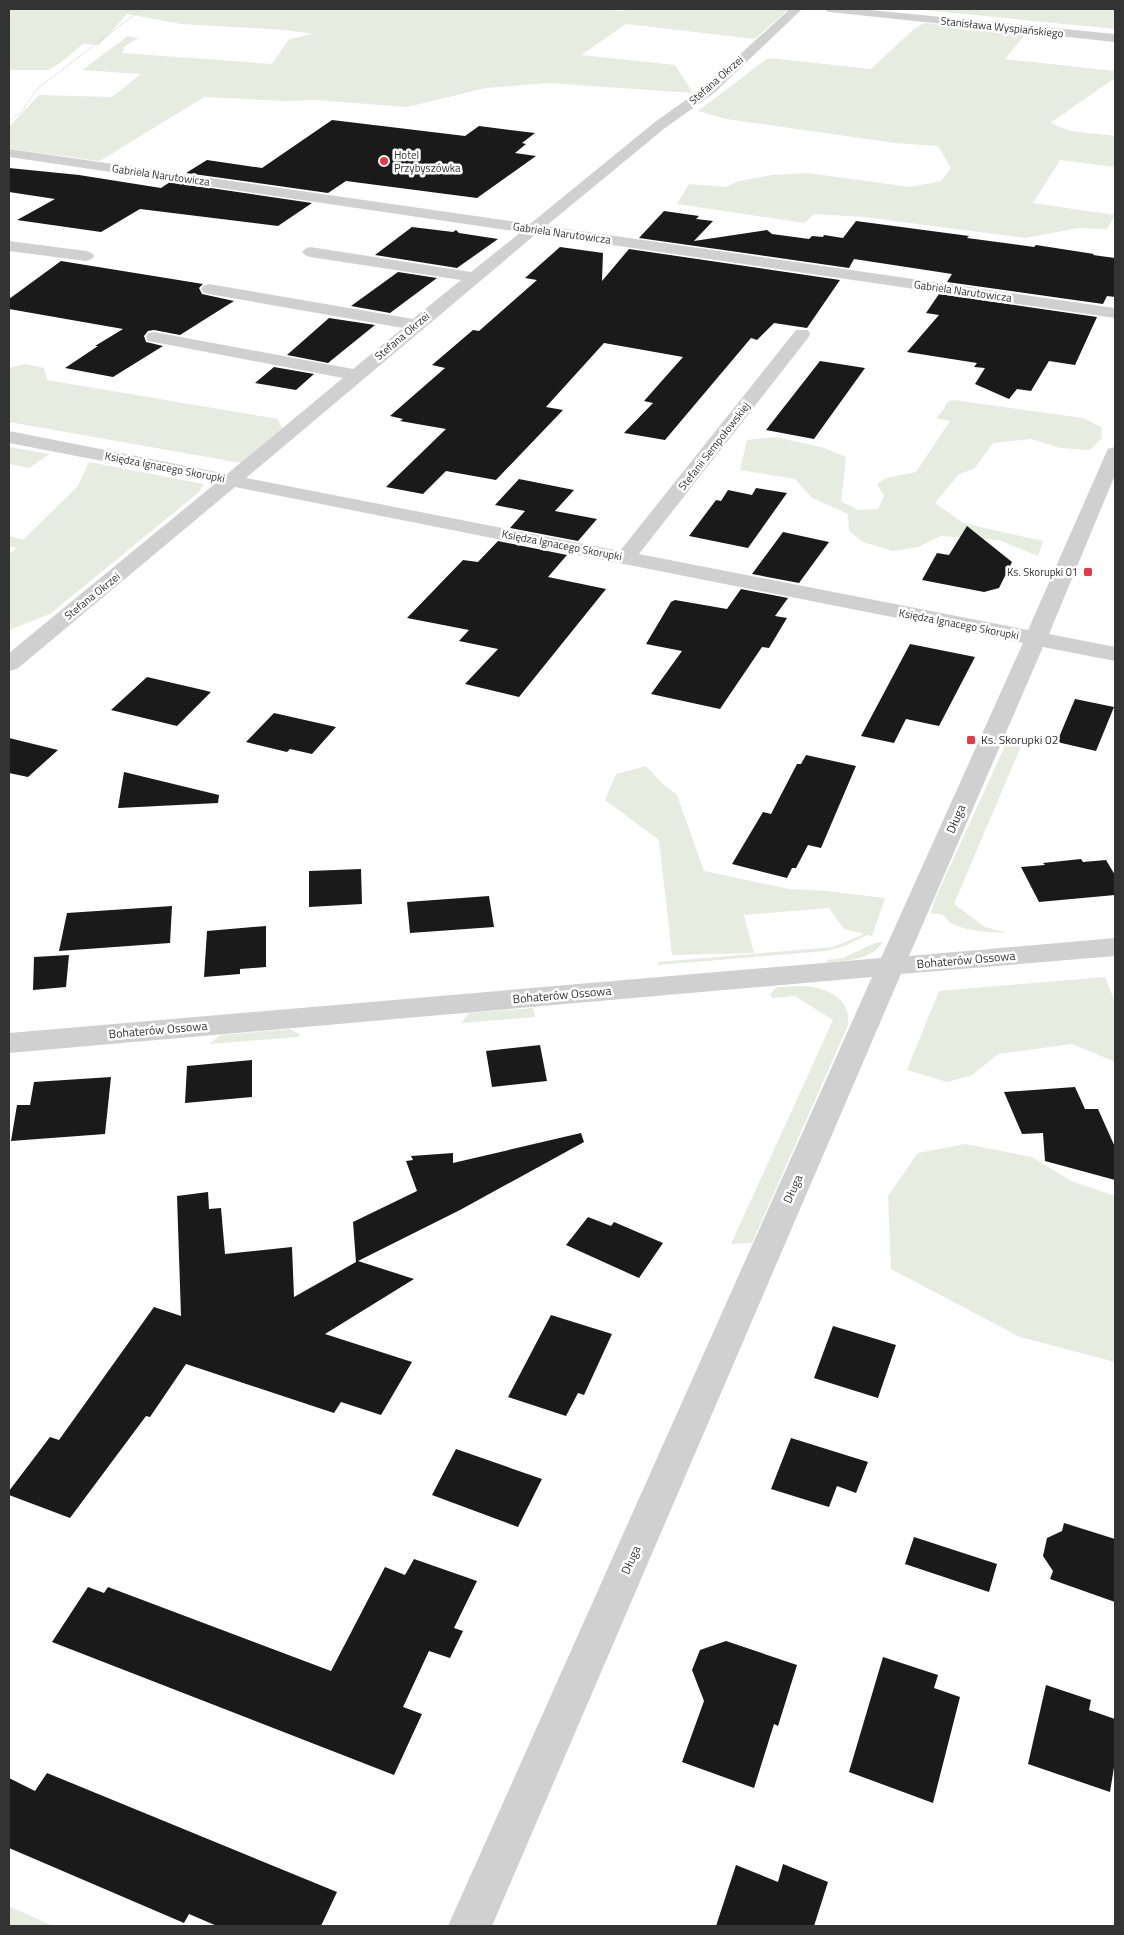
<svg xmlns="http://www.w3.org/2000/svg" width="1124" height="1935" font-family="'Titillium Web',sans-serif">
	<rect width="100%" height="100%" fill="#fff"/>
	<path fill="#e6ecdf" d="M 9,9 L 595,9 L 623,11 L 629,9 L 789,9 L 755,39 L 626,24 L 581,55 L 675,65 L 693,93 L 548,83 L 486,88 L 407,107 L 316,100 L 284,101 L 204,97 L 100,161 L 11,149 L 9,147 L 9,127 L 39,95 L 112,97 L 141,74 L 82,70 L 128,36 L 138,38 L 125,46 L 122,53 L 272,64 L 289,39 L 313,34 L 286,30 L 181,24 L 127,14 L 99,45 L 83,44 L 60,63 L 48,70 L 9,70 Z
		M 914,9 L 1115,9 L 1115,29 Z
		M 924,23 L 1026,33 L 1005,59 L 1115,71 L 1115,78 L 1050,123 L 1071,131 L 1115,136 L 1115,167 L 1060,160 L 1033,203 L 1115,215 L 1107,229 L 1078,228 L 1025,238 L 864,217 L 814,214 L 805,223 L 677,204 L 689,184 L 725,187 L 739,181 L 772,175 L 807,173 L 910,187 L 941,181 L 951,168 L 938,146 L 895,143 L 726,119 L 698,111 L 768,58 L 871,69 L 915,28 Z
		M 24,364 L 44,368 L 47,380 L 278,419 L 282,428 L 241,463 L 9,422 L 9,368 Z
		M 954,400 L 1083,418 L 1101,427 L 1102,438 L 1090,450 L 1060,448 L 1031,439 L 993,443 L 974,469 L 959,474 L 935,503 L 963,523 L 1043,541 L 1038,556 L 999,540 L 941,536 L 918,547 L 893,551 L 863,542 L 849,531 L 848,514 L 812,498 L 795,479 L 740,470 L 747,440 L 776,437 L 824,448 L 846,457 L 841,501 L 858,510 L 878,509 L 884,496 L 877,484 L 886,478 L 916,472 L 950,421 L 936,418 L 944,409 L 947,402 Z
		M 9,447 L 50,454 L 29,468 L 9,464 Z
		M 89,462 L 204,484 L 199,492 L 50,614 L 9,630 L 9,554 L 17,548 L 9,546 L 9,536 L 23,540 L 78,486 Z
		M 1009,737 L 1024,739 L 954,904 L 985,927 L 1007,933 C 991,932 970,932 955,925 C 942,920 952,913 931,914 L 935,899 Z
		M 646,766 L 664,785 L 677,795 L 704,871 L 789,889 L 826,891 L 885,898 L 872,936 L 867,935 L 845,946 L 826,951 L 658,965 L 658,962 L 833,947 L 864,934 L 844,929 L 829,908 L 744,915 L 754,953 L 672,955 L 659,840 L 605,800 L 616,774 Z
		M 883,942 C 872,960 847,961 827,962 L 827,960 L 843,958 L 875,943 Z
		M 1105,977 L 1115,1002 L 1115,1065 L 1113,1061 L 1072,1044 L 998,1054 L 972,1075 L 947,1082 L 907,1070 L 939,991 Z
		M 803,986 C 825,987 852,998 848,1025 L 752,1243 L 731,1244 L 833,1020 L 795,996 L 772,998 L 770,994 L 777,987 Z
		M 533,1008 L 535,1017 L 461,1023 L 469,1013 Z
		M 290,1029 L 299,1034 L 299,1037 L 209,1044 L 221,1035 Z
		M 965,1144 L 1032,1157 L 1071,1181 L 1115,1196 L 1115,1362 L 1020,1337 L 891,1269 L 888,1196 L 918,1153 Z
		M 9,1906 L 53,1926 L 9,1926 Z"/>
	<path fill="#1a1a1a" d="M 332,120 L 465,136 L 479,126 L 535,133 L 522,143 L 526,144 L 515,153 L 536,156 L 477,198 L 346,181 L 328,193 L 186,173 L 207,160 L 262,168 Z
		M 9,168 L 79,175 L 161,188 L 170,182 L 312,203 L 278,226 L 140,209 L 101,232 L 17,220 L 55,199 L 9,192 Z
		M 664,211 L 699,216 L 696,219 L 713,221 L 694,241 L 767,230 L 772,234 L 809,239 L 812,236 L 823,237 L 824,235 L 843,238 L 856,221 L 969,236 L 967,238 L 1034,247 L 1036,245 L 1094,254 L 1093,255 L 1115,258 L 1115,297 L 1107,296 L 1103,304 L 947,282 L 952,274 L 854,259 L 849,268 L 639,238 Z
		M 412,227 L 453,232 L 456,230 L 459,233 L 498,239 L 457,268 L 375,255 Z
		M 560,247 L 603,253 L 602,281 L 629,249 L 840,280 L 807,328 L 774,323 L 757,340 L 751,338 L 665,440 L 624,433 L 653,403 L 644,401 L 683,357 L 604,343 L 546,407 L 563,410 L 496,480 L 446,471 L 423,494 L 386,487 L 446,429 L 400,421 L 403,419 L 390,416 L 445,368 L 432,365 L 473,330 L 479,331 L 537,280 L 525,278 Z
		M 61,261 L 203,284 L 199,288 L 202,294 L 234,301 L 180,335 L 154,330 L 148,331 L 144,336 L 146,342 L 163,346 L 113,377 L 65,368 L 98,346 L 95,346 L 123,329 L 9,309 L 9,299 Z
		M 398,272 L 437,278 L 390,313 L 351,306 Z
		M 939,294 L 1097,317 L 1075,365 L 1049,361 L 1031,391 L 1017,389 L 1009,399 L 975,384 L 985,368 L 974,367 L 977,363 L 907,352 L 939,315 L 926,313 Z
		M 329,318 L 375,325 L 328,363 L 287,355 Z
		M 820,361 L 865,368 L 814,439 L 766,430 Z
		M 274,367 L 314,374 L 296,390 L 255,383 Z
		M 519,479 L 574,490 L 555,511 L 597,519 L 578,541 L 510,528 L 525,511 L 495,505 Z
		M 756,488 L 787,493 L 748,548 L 689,536 L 716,500 L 721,501 L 728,490 L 752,495 Z
		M 967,526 L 1012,562 L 999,588 L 984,592 L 922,580 L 937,553 L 949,555 Z
		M 783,532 L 829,542 L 799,583 L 752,574 Z
		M 498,541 L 567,555 L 548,577 L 606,589 L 519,697 L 465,684 L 498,649 L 459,641 L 469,630 L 407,618 L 463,560 L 478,562 Z
		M 741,589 L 788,598 L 775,616 L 787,618 L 769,648 L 762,647 L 720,709 L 651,694 L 682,651 L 646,644 L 671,602 L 675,600 L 727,609 Z
		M 910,644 L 975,657 L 939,726 L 906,719 L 894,743 L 861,736 Z
		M 147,677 L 203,690 L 211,692 L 177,726 L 111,710 Z
		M 1075,699 L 1114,707 L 1096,751 L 1057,742 Z
		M 274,713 L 336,727 L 312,754 L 290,749 L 287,752 L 246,742 Z
		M 9,738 L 58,750 L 28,777 L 9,773 Z
		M 806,755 L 856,766 L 821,848 L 808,845 L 796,868 L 792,868 L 787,878 L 732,864 L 763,812 L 771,814 L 797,764 L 801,764 Z
		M 124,772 L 219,795 L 218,803 L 118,808 Z
		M 1081,859 L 1083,862 L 1106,860 L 1115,875 L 1115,895 L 1039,902 L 1021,867 L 1045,865 L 1043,863 Z
		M 361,869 L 362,904 L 309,907 L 309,871 Z
		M 489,896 L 494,927 L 410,933 L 407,902 Z
		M 172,906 L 170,943 L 59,951 L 67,913 Z
		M 266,926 L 266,967 L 240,969 L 240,974 L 204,977 L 207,931 Z
		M 69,955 L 66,987 L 33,990 L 34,957 Z
		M 540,1045 L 547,1081 L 492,1087 L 486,1051 Z
		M 252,1060 L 252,1097 L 185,1103 L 187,1066 Z
		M 111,1077 L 105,1134 L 11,1141 L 17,1105 L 30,1105 L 34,1082 Z
		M 1075,1087 L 1085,1109 L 1098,1109 L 1115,1147 L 1115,1180 L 1045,1161 L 1043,1133 L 1022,1134 L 1004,1092 Z
		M 581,1133 L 584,1142 L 460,1210 L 358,1261 L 414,1279 L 325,1334 L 412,1362 L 381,1415 L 341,1402 L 334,1413 L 186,1364 L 150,1417 L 146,1416 L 70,1518 L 9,1495 L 9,1491 L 50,1437 L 59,1440 L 154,1307 L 181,1316 L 177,1196 L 208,1192 L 209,1209 L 221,1208 L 225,1254 L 292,1247 L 294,1297 L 356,1262 L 353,1222 L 417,1191 L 406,1161 L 413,1160 L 411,1156 L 453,1153 L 453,1163 Z
		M 588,1217 L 611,1226 L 614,1222 L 663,1243 L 639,1278 L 566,1245 Z
		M 551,1315 L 612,1334 L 584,1395 L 578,1393 L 566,1416 L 508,1397 Z
		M 833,1326 L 896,1345 L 878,1398 L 814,1378 Z
		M 791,1438 L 868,1462 L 856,1493 L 837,1486 L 829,1507 L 771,1489 Z
		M 456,1449 L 542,1479 L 518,1527 L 432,1495 Z
		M 1064,1523 L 1115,1539 L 1115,1602 L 1050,1579 L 1053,1571 L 1043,1556 L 1047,1538 L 1062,1531 Z
		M 914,1537 L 997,1564 L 989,1592 L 905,1564 Z
		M 414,1559 L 477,1581 L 454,1628 L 463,1631 L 450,1658 L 429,1651 L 403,1707 L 422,1714 L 394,1775 L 52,1642 L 88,1587 L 104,1593 L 108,1587 L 331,1671 L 385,1567 L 405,1575 Z
		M 726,1641 L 797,1665 L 778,1726 L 774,1724 L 754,1788 L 682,1762 L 704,1701 L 692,1670 L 700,1650 Z
		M 883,1657 L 938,1675 L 934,1688 L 960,1697 L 933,1803 L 849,1772 Z
		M 1046,1685 L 1091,1700 L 1089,1710 L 1115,1719 L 1115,1761 L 1110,1792 L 1028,1764 Z
		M 47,1773 L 337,1892 L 321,1926 L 217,1926 L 189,1914 L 184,1923 L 9,1848 L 9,1778 L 35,1791 Z
		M 783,1864 L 828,1882 L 814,1926 L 716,1926 L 736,1865 L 778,1882 Z"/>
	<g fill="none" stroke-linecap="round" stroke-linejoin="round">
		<path stroke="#cdcdcd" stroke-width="1" stroke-dasharray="1 1" stroke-linecap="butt" d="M 9,121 L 22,111 L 38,88 L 142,9"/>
		<path fill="#d0d0d0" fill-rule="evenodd" d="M 790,9 L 802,9 L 714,93 L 665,128 L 546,226 L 1115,308 L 1115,318 L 536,234 L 246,478 L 620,551 L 796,330 L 808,330 L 810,334 L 808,338 L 639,554 L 1028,630 L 1106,453 L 1108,449 L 1115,447 L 1115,475 L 1049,634 L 1115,647 L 1115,661 L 1043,647 L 909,956 L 1115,938 L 1115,956 L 901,974 L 492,1926 L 448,1926 L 872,977 L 9,1053 L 9,1033 L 881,958 L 1023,643 L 235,487 L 17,669 L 9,671 L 9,653 L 216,483 L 9,443 L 9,431 L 227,474 L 343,378 L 154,342 L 148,341 L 146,337 L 148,333 L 154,332 L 353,369 L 403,328 L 209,294 L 203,292 L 201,289 L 203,286 L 209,284 L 413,319 L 461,280 L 310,257 L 305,255 L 302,252 L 305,249 L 310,247 L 471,272 L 521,232 L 9,157 L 9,149 L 530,224 L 655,122 L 704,87 Z
			M 823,9 L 860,9 L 1115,34 L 1115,42 L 829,12 Z
			M 9,241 L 86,251 L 92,253 L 94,256 L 92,259 L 86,261 L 9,251 Z"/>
	</g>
	<g fill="#e63946" stroke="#fff" stroke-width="2">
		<circle cx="384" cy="161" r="5"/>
		<rect x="1083" y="567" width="10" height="10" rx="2.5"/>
		<rect x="966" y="735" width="10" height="10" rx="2.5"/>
	</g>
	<g text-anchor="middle" stroke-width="5" stroke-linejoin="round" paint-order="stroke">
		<g font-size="11" fill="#333" stroke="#fff">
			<text transform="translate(1002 27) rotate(6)" y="4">Stanisława Wyspiańskiego</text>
			<text transform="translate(716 80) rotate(-41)" y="4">Stefana Okrzei</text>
			<text transform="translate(161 175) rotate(8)" y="4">Gabriela Narutowicza</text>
			<text transform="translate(562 233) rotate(8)" y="4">Gabriela Narutowicza</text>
			<text transform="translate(963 291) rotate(8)" y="4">Gabriela Narutowicza</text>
			<text transform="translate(402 336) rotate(-40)" y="4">Stefana Okrzei</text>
			<text transform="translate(714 446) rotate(-52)" y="4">Stefanii Sempołowskiej</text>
			<text transform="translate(165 467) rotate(11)" y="4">Księdza Ignacego Skorupki</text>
			<text transform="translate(562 545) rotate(11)" y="4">Księdza Ignacego Skorupki</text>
			<text transform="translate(92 596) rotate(-39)" y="4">Stefana Okrzei</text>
			<text transform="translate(959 624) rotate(11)" y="4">Księdza Ignacego Skorupki</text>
		</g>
		<g font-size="11" fill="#333" stroke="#fff" text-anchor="start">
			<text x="394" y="159">Hotel<tspan x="394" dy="13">Przybyszówka</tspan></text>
			<text x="1078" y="576" text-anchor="end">Ks. Skorupki 01</text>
		</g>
		<g font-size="12" fill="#333" stroke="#fff" text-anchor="start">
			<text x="981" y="744">Ks. Skorupki 02</text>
		</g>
		<g font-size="12" fill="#333" stroke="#fff">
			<text transform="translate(956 819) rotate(-67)" y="4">Długa</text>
			<text transform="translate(966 960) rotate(-5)" y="4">Bohaterów Ossowa</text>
			<text transform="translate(562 995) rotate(-5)" y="4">Bohaterów Ossowa</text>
			<text transform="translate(158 1030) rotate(-5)" y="4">Bohaterów Ossowa</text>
			<text transform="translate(793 1189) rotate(-66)" y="4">Długa</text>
			<text transform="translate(631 1560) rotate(-66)" y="4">Długa</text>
		</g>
	</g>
	<rect width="1124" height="1935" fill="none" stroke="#333333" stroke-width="20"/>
</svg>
